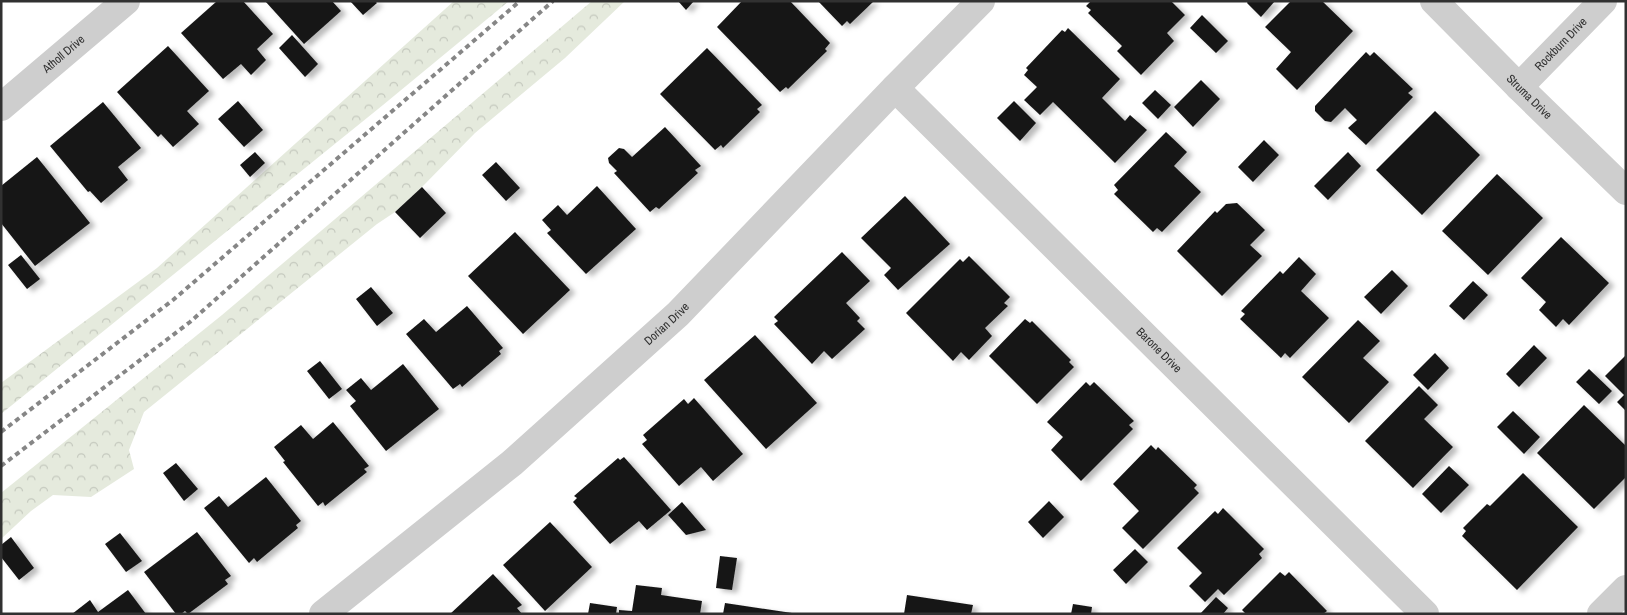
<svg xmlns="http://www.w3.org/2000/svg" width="1627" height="615" font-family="'Archivo Narrow',sans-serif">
	<defs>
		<pattern id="forest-crowns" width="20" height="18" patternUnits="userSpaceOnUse" patternTransform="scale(1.25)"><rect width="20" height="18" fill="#e5eadd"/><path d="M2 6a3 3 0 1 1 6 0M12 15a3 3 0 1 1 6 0" fill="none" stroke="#c5c9be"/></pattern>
		<filter id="shadow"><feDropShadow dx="5.5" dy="3" stdDeviation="2.5" flood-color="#0004"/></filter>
	</defs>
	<rect width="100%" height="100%" fill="#fff"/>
	<path fill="url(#forest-crowns)" d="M 454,1 L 509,1 L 383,105 L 1,414 L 1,383 L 157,268 Z
		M 592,1 L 625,1 L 565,58 L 475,133 L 422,187 L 395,212 L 377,224 L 144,412 L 129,450 L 134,469 L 91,497 L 53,495 L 31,511 L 1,539 L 1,493 L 222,315 Z"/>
	<path fill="#181818" filter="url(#shadow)" d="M 217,1 L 243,1 L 273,34 L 257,49 L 266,60 L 251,75 L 241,64 L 223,79 L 181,33 Z
		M 265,1 L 332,1 L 341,11 L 304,44 Z
		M 350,1 L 375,1 L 377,3 L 363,15 Z
		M 678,1 L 694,1 L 686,10 Z
		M 742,1 L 790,1 L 830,43 L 825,49 L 827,51 L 788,89 L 786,87 L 780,92 L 717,27 Z
		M 818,1 L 874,1 L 850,24 L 847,21 L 842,26 Z
		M 1091,1 L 1171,1 L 1185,15 L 1167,33 L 1174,41 L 1141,75 L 1117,51 L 1122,46 L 1088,13 L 1091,10 L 1086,6 Z
		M 1248,1 L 1275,1 L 1261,17 L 1247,3 Z
		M 1291,1 L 1322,1 L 1353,31 L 1297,90 L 1276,69 L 1291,52 L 1265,27 Z
		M 1202,15 L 1228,41 L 1216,53 L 1190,28 Z
		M 1068,28 L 1120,79 L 1102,98 L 1125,121 L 1130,115 L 1147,130 L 1115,163 L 1053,102 L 1040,115 L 1024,100 L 1037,87 L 1024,75 L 1028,70 L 1026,68 L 1062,30 L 1065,32 Z
		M 292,35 L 318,64 L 305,77 L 279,48 Z
		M 168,46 L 209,91 L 187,111 L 199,124 L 173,147 L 161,134 L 158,137 L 117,92 Z
		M 707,48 L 762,105 L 757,109 L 760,112 L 723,148 L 721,145 L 715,150 L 660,94 Z
		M 1366,52 L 1370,56 L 1374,52 L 1413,89 L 1408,93 L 1413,97 L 1366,145 L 1348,128 L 1357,120 L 1345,108 L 1331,122 L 1325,121 L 1315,111 L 1315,106 Z
		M 1201,80 L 1220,99 L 1193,127 L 1174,107 Z
		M 1155,90 L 1171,105 L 1158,119 L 1142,103 Z
		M 238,101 L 263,130 L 244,147 L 218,119 Z
		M 1014,101 L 1036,123 L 1020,141 L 997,118 Z
		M 103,102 L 141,148 L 118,167 L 128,180 L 101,203 L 90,191 L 88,192 L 50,146 Z
		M 1435,111 L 1480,155 L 1422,215 L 1376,170 Z
		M 665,127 L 701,166 L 695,170 L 698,173 L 659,209 L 656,207 L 650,212 L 614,173 L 617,171 L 609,163 L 608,158 L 619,148 L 624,149 L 632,157 Z
		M 1166,132 L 1187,152 L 1174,166 L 1201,192 L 1162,232 L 1157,228 L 1153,232 L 1114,194 L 1118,190 L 1114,185 Z
		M 1264,140 L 1279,155 L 1253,182 L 1238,167 Z
		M 255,152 L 265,163 L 250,177 L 240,165 Z
		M 1348,152 L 1361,166 L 1328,200 L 1314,186 Z
		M 37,157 L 90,223 L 35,266 L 1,223 L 1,186 Z
		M 496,162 L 520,188 L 506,201 L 482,175 Z
		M 1497,174 L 1543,218 L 1488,275 L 1442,231 Z
		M 597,186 L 636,229 L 586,274 L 547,233 L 551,230 L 542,220 L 558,205 L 567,215 Z
		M 422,187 L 446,213 L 420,238 L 395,212 Z
		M 905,196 L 950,244 L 898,290 L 884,275 L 891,268 L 861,238 Z
		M 1237,203 L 1265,230 L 1250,245 L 1262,256 L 1222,296 L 1177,251 L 1215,211 L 1217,213 L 1226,204 Z
		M 515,232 L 570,290 L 523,334 L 468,276 Z
		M 1561,237 L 1609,283 L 1569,325 L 1563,319 L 1556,327 L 1539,310 L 1546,302 L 1521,278 Z
		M 842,252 L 870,281 L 846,303 L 860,318 L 857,321 L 865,329 L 832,359 L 824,351 L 812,364 L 774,324 L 778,321 L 774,317 Z
		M 21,255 L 40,279 L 27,289 L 8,265 Z
		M 969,256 L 1010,297 L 1004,303 L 1008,306 L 985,328 L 992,336 L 969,360 L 961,352 L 953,361 L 906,313 L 960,259 L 963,262 Z
		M 1299,257 L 1316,274 L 1301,291 L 1329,318 L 1290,358 L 1285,353 L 1281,358 L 1240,319 L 1245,314 L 1241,311 L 1280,271 L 1283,274 Z
		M 1392,270 L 1408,286 L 1381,314 L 1364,297 Z
		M 1473,281 L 1488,295 L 1464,320 L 1449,306 Z
		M 371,287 L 393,313 L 377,326 L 356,299 Z
		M 467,306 L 503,348 L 499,351 L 501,354 L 462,387 L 460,384 L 453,389 L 406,334 L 424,319 L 436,332 Z
		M 1025,319 L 1030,323 L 1032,321 L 1071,360 L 1069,362 L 1074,367 L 1037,404 L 989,356 Z
		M 1358,320 L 1380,341 L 1363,358 L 1389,382 L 1349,423 L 1302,377 Z
		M 755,335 L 817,403 L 766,449 L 704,380 Z
		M 1534,345 L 1547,358 L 1519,387 L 1506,374 Z
		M 1435,353 L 1449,368 L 1428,390 L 1413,375 Z
		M 1626,355 L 1626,411 L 1617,402 L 1624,395 L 1605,376 Z
		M 320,361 L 342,389 L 329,399 L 307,371 Z
		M 403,364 L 439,409 L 386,451 L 350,406 L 356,401 L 346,390 L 361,378 L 371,390 Z
		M 1589,369 L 1612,391 L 1599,404 L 1576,382 Z
		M 1086,382 L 1090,386 L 1094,382 L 1134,421 L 1129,425 L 1133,429 L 1081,481 L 1051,450 L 1063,437 L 1047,422 Z
		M 1419,386 L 1438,405 L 1424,419 L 1453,447 L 1413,488 L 1365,441 Z
		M 694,398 L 743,454 L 713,481 L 701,467 L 679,486 L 642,444 L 647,440 L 643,435 L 684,399 L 688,404 Z
		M 1584,405 L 1626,446 L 1626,477 L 1594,509 L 1537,453 Z
		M 1513,411 L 1540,437 L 1524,454 L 1497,427 Z
		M 333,422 L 369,466 L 364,469 L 367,472 L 325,506 L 323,502 L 318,506 L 283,462 L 285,461 L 274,447 L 301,425 L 313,439 Z
		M 1151,445 L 1156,450 L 1158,447 L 1197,485 L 1194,488 L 1199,493 L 1143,549 L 1122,528 L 1139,511 L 1113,484 Z
		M 624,457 L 671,510 L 647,530 L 639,521 L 610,544 L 573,502 L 577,498 L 574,496 L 618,458 L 620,460 Z
		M 176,463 L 198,489 L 184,501 L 163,473 Z
		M 1449,466 L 1469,485 L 1441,513 L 1422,494 Z
		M 1523,473 L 1578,527 L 1517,590 L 1462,536 L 1466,531 L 1463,528 L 1487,504 L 1490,506 Z
		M 266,477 L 301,521 L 296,525 L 298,528 L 257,562 L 254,558 L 249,563 L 204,508 L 219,496 L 228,507 Z
		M 1049,501 L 1064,517 L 1043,538 L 1028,522 Z
		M 682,502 L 706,530 L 686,535 L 668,515 Z
		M 1223,508 L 1264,549 L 1259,554 L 1262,558 L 1224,595 L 1218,589 L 1205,602 L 1189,586 L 1202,573 L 1177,548 L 1215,511 L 1218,514 Z
		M 550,522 L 592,567 L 545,611 L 503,565 Z
		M 197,532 L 231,576 L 225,580 L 228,584 L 188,614 L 185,611 L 181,614 L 176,614 L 144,572 Z
		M 120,533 L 142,561 L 126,572 L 105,544 Z
		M 11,537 L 34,568 L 19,580 L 1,557 L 1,545 Z
		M 1135,549 L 1148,562 L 1126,584 L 1113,570 Z
		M 720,556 L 737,558 L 732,590 L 716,588 Z
		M 1280,572 L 1285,576 L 1289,572 L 1327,611 L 1323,614 L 1246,614 L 1242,610 Z
		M 493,574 L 522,605 L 517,608 L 522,614 L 450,614 Z
		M 636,585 L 662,588 L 661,595 L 702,601 L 700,614 L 619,614 L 619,610 L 632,611 Z
		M 128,590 L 146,614 L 72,614 L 90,600 L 98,612 Z
		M 907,595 L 973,605 L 971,614 L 904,614 Z
		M 1216,597 L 1228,608 L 1223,614 L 1200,614 Z
		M 590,603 L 617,607 L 616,614 L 588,614 Z
		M 725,603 L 792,613 L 792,614 L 723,614 Z
		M 1073,604 L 1092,607 L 1091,614 L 1071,614 Z"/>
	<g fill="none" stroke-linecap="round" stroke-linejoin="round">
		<g stroke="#cecece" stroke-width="28">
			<path id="s1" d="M 1434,1 L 1519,87 L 1626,191"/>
			<path id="s2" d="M 1519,87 L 1603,1"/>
			<path id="s3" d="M 895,88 L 1425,614"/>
			<path id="s4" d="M 1,107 L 126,1"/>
			<path id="s5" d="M 323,614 L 512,463 L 678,314 L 895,88 L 981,1"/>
			<path d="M 1601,614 L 1626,589"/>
		</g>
		<path stroke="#868686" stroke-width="4" stroke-dasharray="5 4" stroke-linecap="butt" d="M 1,432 L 173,300 L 520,1
			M 1,466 L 190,322 L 553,1"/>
	</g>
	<g text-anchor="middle" stroke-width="5" stroke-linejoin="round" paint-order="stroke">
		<g font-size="12" fill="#313131" stroke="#fff">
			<text dy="4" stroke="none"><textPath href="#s2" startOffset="60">Rockburn Drive</textPath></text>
			<text dy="4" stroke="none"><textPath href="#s4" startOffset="82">Atholl Drive</textPath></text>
			<text dy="4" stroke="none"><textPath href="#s1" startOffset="135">Struma Drive</textPath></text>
			<text dy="4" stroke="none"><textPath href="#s5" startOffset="450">Dorian Drive</textPath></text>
			<text dy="4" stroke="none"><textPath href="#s3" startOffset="372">Barone Drive</textPath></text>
		</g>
	</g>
	<rect width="1627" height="615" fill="none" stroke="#313131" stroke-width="5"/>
</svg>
